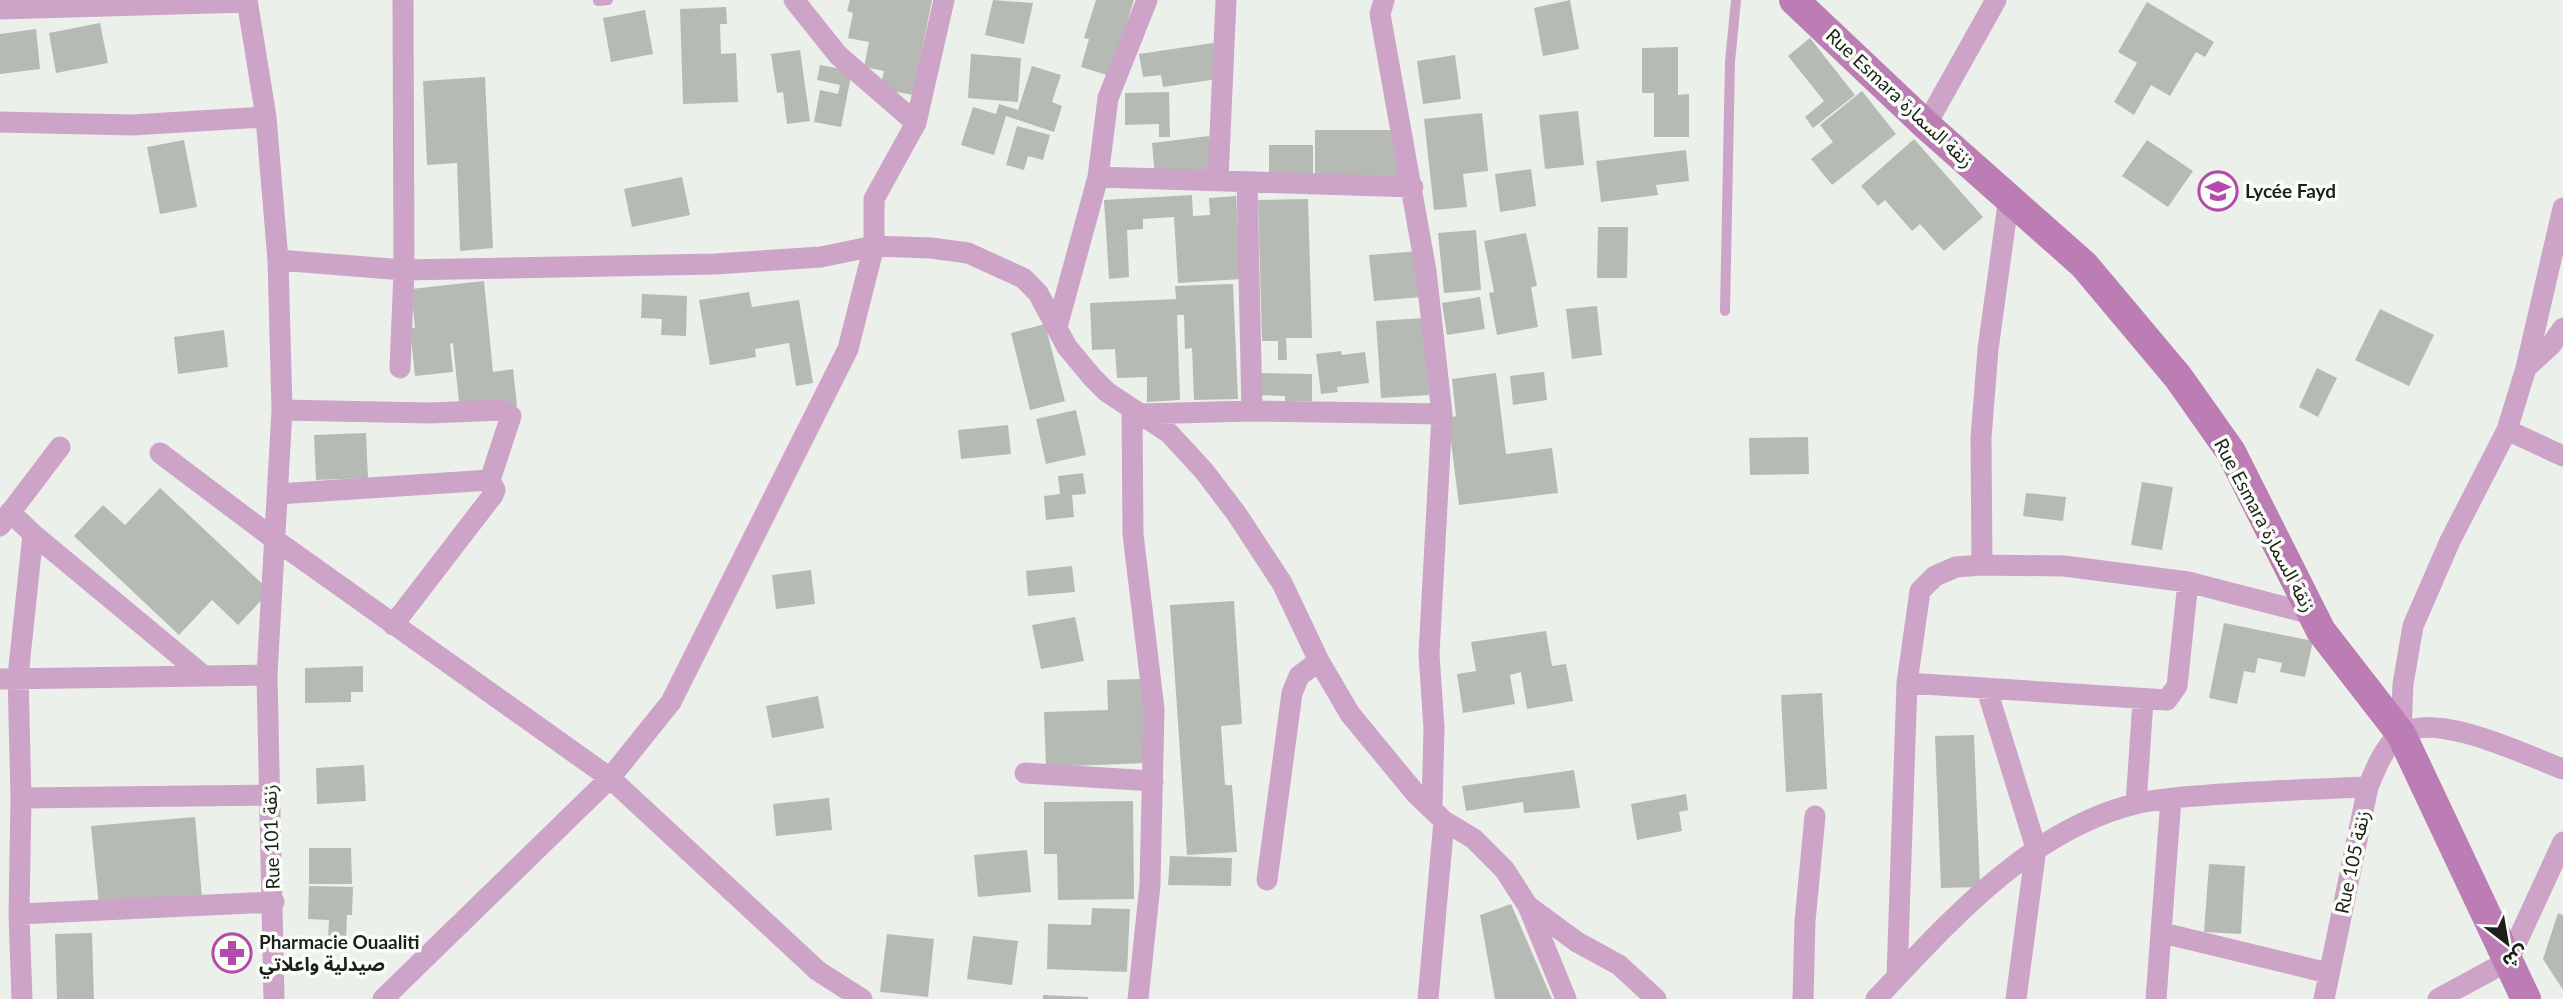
<svg xmlns="http://www.w3.org/2000/svg" width="2563" height="999" font-family="Lato,'Noto Sans Arabic',sans-serif">
	<rect width="100%" height="100%" fill="#ecf0ea"/>
	<path fill="#b6bab4" d="M 850,0 L 932,0 L 913,95 L 880,89 L 884,71 L 864,67 L 869,42 L 848,38 L 853,13 L 847,11 Z
		M 993,0 L 1033,3 L 1024,44 L 985,35 Z
		M 1096,0 L 1134,0 L 1110,76 L 1081,67 L 1089,39 L 1084,38 Z
		M 1570,0 L 1579,49 L 1543,56 L 1534,8 Z
		M 2147,2 L 2214,42 L 2205,57 L 2196,52 L 2170,96 L 2151,85 L 2134,115 L 2114,102 L 2137,63 L 2118,52 Z
		M 726,7 L 727,24 L 720,24 L 721,54 L 736,53 L 738,102 L 683,104 L 680,9 Z
		M 645,10 L 653,54 L 611,62 L 603,18 Z
		M 100,23 L 108,63 L 56,73 L 49,33 Z
		M 36,29 L 40,69 L 0,74 L 0,34 Z
		M 1810,38 L 1855,95 L 1813,128 L 1805,117 L 1824,101 L 1788,56 Z
		M 1213,43 L 1218,79 L 1163,87 L 1161,75 L 1143,77 L 1139,54 Z
		M 1678,47 L 1678,95 L 1689,94 L 1689,137 L 1654,137 L 1654,93 L 1642,93 L 1642,48 Z
		M 800,50 L 810,121 L 787,124 L 783,92 L 777,93 L 771,54 Z
		M 971,54 L 1021,58 L 1018,102 L 968,98 Z
		M 1455,55 L 1461,99 L 1423,104 L 1417,61 Z
		M 820,65 L 852,71 L 841,127 L 814,122 L 820,90 L 838,94 L 840,85 L 817,80 Z
		M 1032,66 L 1061,75 L 1052,102 L 1062,106 L 1054,132 L 1006,116 L 994,155 L 961,145 L 973,107 L 996,114 L 999,104 L 1018,110 Z
		M 485,77 L 493,248 L 460,251 L 457,163 L 427,165 L 423,81 Z
		M 1862,91 L 1896,134 L 1832,185 L 1811,159 L 1833,142 L 1820,125 Z
		M 1169,92 L 1170,137 L 1159,137 L 1159,124 L 1125,125 L 1125,93 Z
		M 1578,111 L 1584,165 L 1545,169 L 1539,115 Z
		M 1482,113 L 1488,171 L 1463,174 L 1467,207 L 1434,210 L 1424,119 Z
		M 1017,126 L 1050,135 L 1043,160 L 1028,156 L 1024,170 L 1006,165 Z
		M 1315,130 L 1398,130 L 1398,182 L 1315,182 Z
		M 1209,136 L 1212,171 L 1155,177 L 1152,143 Z
		M 1914,139 L 1983,217 L 1944,251 L 1920,224 L 1912,231 L 1885,200 L 1878,206 L 1861,186 Z
		M 184,140 L 197,207 L 160,214 L 147,147 Z
		M 2147,140 L 2193,171 L 2168,207 L 2122,176 Z
		M 1269,145 L 1313,145 L 1313,179 L 1269,179 Z
		M 1686,150 L 1689,181 L 1656,185 L 1658,195 L 1601,202 L 1596,161 Z
		M 1531,169 L 1536,206 L 1500,212 L 1495,174 Z
		M 682,177 L 690,215 L 632,227 L 624,189 Z
		M 1192,195 L 1193,216 L 1210,215 L 1209,198 L 1236,196 L 1241,279 L 1178,283 L 1174,217 L 1143,219 L 1143,229 L 1127,230 L 1129,277 L 1109,279 L 1104,200 Z
		M 1308,199 L 1312,338 L 1286,338 L 1287,360 L 1278,360 L 1278,341 L 1262,341 L 1258,200 Z
		M 1598,227 L 1628,227 L 1627,278 L 1597,278 Z
		M 1476,230 L 1481,290 L 1444,293 L 1438,233 Z
		M 1526,233 L 1537,286 L 1531,287 L 1538,327 L 1497,335 L 1489,293 L 1494,292 L 1484,241 Z
		M 1419,251 L 1422,297 L 1374,301 L 1369,255 Z
		M 484,281 L 493,372 L 513,369 L 517,406 L 460,412 L 453,343 L 450,344 L 453,372 L 415,376 L 410,328 L 415,328 L 411,289 Z
		M 1233,284 L 1238,399 L 1194,400 L 1192,348 L 1185,349 L 1184,315 L 1177,315 L 1180,400 L 1147,402 L 1147,377 L 1117,378 L 1115,349 L 1092,350 L 1090,303 L 1176,299 L 1175,286 Z
		M 749,292 L 752,307 L 799,300 L 813,383 L 796,386 L 789,343 L 755,349 L 756,357 L 710,365 L 699,300 Z
		M 642,294 L 687,296 L 686,336 L 661,335 L 662,319 L 641,318 Z
		M 1480,297 L 1485,329 L 1447,335 L 1442,303 Z
		M 1597,306 L 1602,355 L 1572,359 L 1566,309 Z
		M 2380,309 L 2434,335 L 2409,386 L 2355,360 Z
		M 1426,318 L 1429,395 L 1381,398 L 1376,321 Z
		M 1045,324 L 1065,401 L 1030,410 L 1011,333 Z
		M 224,330 L 228,367 L 178,374 L 174,337 Z
		M 1341,351 L 1342,355 L 1365,352 L 1369,383 L 1337,387 L 1338,392 L 1321,394 L 1316,354 Z
		M 2317,368 L 2337,378 L 2318,417 L 2299,407 Z
		M 1544,372 L 1547,400 L 1513,405 L 1510,376 Z
		M 1257,373 L 1312,374 L 1312,401 L 1285,401 L 1285,396 L 1257,395 Z
		M 1496,373 L 1506,454 L 1552,448 L 1558,493 L 1459,505 L 1448,418 L 1456,416 L 1452,379 Z
		M 1076,410 L 1086,455 L 1046,464 L 1036,419 Z
		M 1008,425 L 1011,454 L 961,459 L 958,430 Z
		M 366,433 L 368,478 L 316,480 L 314,435 Z
		M 1808,437 L 1809,474 L 1750,475 L 1749,438 Z
		M 1083,473 L 1086,494 L 1072,495 L 1074,517 L 1046,520 L 1044,496 L 1060,494 L 1058,476 Z
		M 2142,482 L 2173,487 L 2162,550 L 2131,545 Z
		M 160,488 L 270,591 L 238,625 L 212,600 L 179,635 L 74,536 L 103,505 L 125,525 Z
		M 2026,493 L 2066,497 L 2063,521 L 2023,516 Z
		M 1072,566 L 1075,592 L 1028,596 L 1026,571 Z
		M 811,570 L 815,604 L 776,609 L 772,575 Z
		M 1234,601 L 1242,724 L 1221,726 L 1225,785 L 1232,785 L 1237,852 L 1187,855 L 1170,605 Z
		M 1075,617 L 1084,661 L 1041,669 L 1032,625 Z
		M 2224,623 L 2313,641 L 2305,677 L 2280,672 L 2282,663 L 2258,658 L 2255,673 L 2244,671 L 2237,704 L 2209,698 Z
		M 1546,631 L 1552,666 L 1566,664 L 1573,701 L 1527,709 L 1521,672 L 1510,675 L 1515,704 L 1463,713 L 1457,674 L 1476,671 L 1471,642 Z
		M 363,666 L 363,692 L 351,692 L 351,702 L 305,703 L 305,668 Z
		M 1143,679 L 1146,763 L 1046,767 L 1044,712 L 1108,710 L 1107,680 Z
		M 1822,693 L 1827,789 L 1786,792 L 1781,695 Z
		M 818,696 L 824,728 L 772,738 L 766,706 Z
		M 1974,735 L 1980,887 L 1941,888 L 1935,736 Z
		M 364,765 L 366,801 L 317,804 L 316,768 Z
		M 1574,770 L 1580,808 L 1524,813 L 1523,802 L 1466,811 L 1462,786 Z
		M 1686,794 L 1688,810 L 1679,812 L 1682,831 L 1637,840 L 1631,804 Z
		M 829,798 L 832,830 L 776,836 L 773,804 Z
		M 1133,801 L 1134,899 L 1058,900 L 1057,854 L 1044,854 L 1044,802 Z
		M 195,817 L 202,898 L 99,906 L 91,826 Z
		M 309,848 L 351,848 L 352,884 L 309,884 Z
		M 1027,850 L 1031,892 L 978,897 L 974,855 Z
		M 1170,856 L 1232,858 L 1231,886 L 1168,885 Z
		M 2209,864 L 2245,866 L 2241,934 L 2204,932 Z
		M 309,886 L 353,887 L 352,915 L 347,915 L 346,939 L 328,938 L 329,920 L 308,919 Z
		M 1511,904 L 1552,999 L 1495,999 L 1480,915 Z
		M 1092,908 L 1130,909 L 1127,972 L 1047,969 L 1048,924 L 1091,925 Z
		M 2558,913 L 2563,915 L 2563,990 L 2543,959 Z
		M 92,933 L 94,999 L 57,999 L 55,934 Z
		M 887,934 L 934,939 L 928,997 L 880,992 Z
		M 973,936 L 1018,941 L 1012,985 L 967,979 Z
		M 1043,995 L 1088,997 L 1088,999 L 1043,999 Z"/>
	<g fill="none" stroke-linecap="round" stroke-linejoin="round">
		<path stroke="#cea3c8" stroke-width="10" d="M 598,1 L 608,0
			M 1725,311 L 1730,62 L 1736,0"/>
		<path stroke="#cea3c8" stroke-width="21" d="M 247,0 L 266,117 L 278,260 L 282,410 L 267,675 L 274,999
			M 794,0 L 838,55 L 916,123
			M 1384,0 L 1380,14 L 1426,271 L 1442,414 L 1429,654 L 1434,728 L 1432,807
			M 0,9 L 247,2
			M 0,122 L 132,125 L 266,117
			M 1926,125 L 1996,0
			M 1098,177 L 1413,187
			M 1218,179 L 1226,0
			M 1247,183 L 1252,411
			M 278,260 L 404,270 L 715,264 L 821,257 L 874,246 L 931,248 L 968,253 L 1023,278 L 1038,293 L 1067,347 L 1092,377 L 1107,392 L 1169,433 L 1204,471 L 1236,513 L 1282,583 L 1319,661 L 1350,714 L 1416,794 L 1444,821 L 1474,839 L 1504,869 L 1528,906 L 1566,999
			M 1057,327 L 1098,177 L 1108,98 L 1147,0
			M 400,368 L 404,270 L 403,0
			M 2526,368 L 2551,345 L 2563,328
			M 1132,409 L 1133,534 L 1154,709 L 1150,885 L 1138,999
			M 282,410 L 429,413 L 502,410 L 511,416 L 490,480 L 495,490 L 493,495 L 393,625
			M 1140,414 L 1252,411 L 1442,414
			M 2507,430 L 2563,456
			M 160,453 L 274,539 L 610,778 L 818,971 L 862,999
			M 278,494 L 490,480
			M 10,512 L 33,534 L 18,676 L 21,798 L 19,914 L 22,999
			M 0,526 L 60,447
			M 33,534 L 204,676
			M 1982,565 L 1981,438 L 1988,349 L 2009,197
			M 0,679 L 267,675
			M 1907,683 L 2167,700 L 2177,686 L 2188,582
			M 1987,690 L 2036,848 L 2016,999
			M 2401,734 L 2403,684 L 2413,626 L 2450,541 L 2507,430 L 2526,368 L 2563,208
			M 1025,773 L 1153,781
			M 21,798 L 270,795
			M 2136,804 L 2143,701
			M 1267,880 L 1292,693 L 1299,676 L 1319,661
			M 1528,906 L 1577,942 L 1619,965 L 1656,999
			M 19,914 L 274,902
			M 2163,933 L 2328,973
			M 1897,976 L 1907,683 L 1920,591 L 1935,576 L 1956,567 L 1982,565 L 2064,566 L 2188,582 L 2312,614
			M 383,999 L 610,778 L 671,702 L 848,349 L 874,246 L 874,199 L 916,123 L 944,0
			M 1428,999 L 1444,821
			M 1803,999 L 1805,921 L 1815,816
			M 1876,999 C 1948,923 2029,830 2135,804 C 2159,798 2185,797 2209,795 C 2262,791 2315,789 2368,787
			M 2156,999 L 2171,799
			M 2324,999 L 2368,787 C 2376,768 2385,743 2403,733 C 2438,712 2525,755 2563,769
			M 2438,999 L 2508,961 L 2563,842"/>
		<path stroke="#bc7db5" stroke-width="30" d="M 1794,0 L 1926,125 L 2084,265 L 2178,377 L 2231,452 L 2321,631 L 2401,734 L 2526,999"/>
	</g>
	<defs>
		<g id="university-ring" transform="scale(2.0125)"><circle r="9.5" fill="#f9fef7" stroke="#b34aac" stroke-width="1.5"/><path d="M0-5L7-2L0 1L-7-2ZM-4 1L0 2.5L4 1V4Q0 6-4 4Z" fill="#b34aac"/></g>
		<g id="pharmacy-ring" transform="scale(2.0125)"><circle r="9.5" fill="#f9fef7" stroke="#b34aac" stroke-width="1.5"/><path d="M-2-6h4v4h4v4h-4v4h-4v-4h-4v-4h4Z" fill="#b34aac"/></g>
	</defs>
	<g fill-rule="evenodd">
		<use href="#university-ring" x="2218" y="191"/>
		<use href="#pharmacy-ring" x="232" y="953"/>
	</g>
	<g text-anchor="middle" stroke-width="7" stroke-linejoin="round" paint-order="stroke">
		<g font-size="19" fill="#1d1f1c" stroke="#f9fef7">
			<text transform="translate(1900 98) rotate(43)" y="7">Rue Esmara زنقة السمارة</text>
			<text transform="translate(2265 525) rotate(62)" y="7">Rue Esmara زنقة السمارة</text>
			<text transform="translate(271 837) rotate(-92)" y="7">Rue 101 زنقة</text>
			<text transform="translate(2352 862) rotate(-78)" y="7">Rue 105 زنقة</text>
		</g>
		<g font-size="19" font-weight="bold" fill="#1d1f1c" stroke="#f9fef7" text-anchor="start">
			<text x="2245" y="198">Lycée Fayd</text>
			<text x="259" y="949">Pharmacie Ouaaliti<tspan x="259" dy="22">صيدلية واعلاتي</tspan></text>
		</g>
	</g>
	<g transform="translate(2507 943) rotate(149)" stroke="#f9fef7" stroke-width="5" paint-order="stroke">
	<path d="M0-5L12 26L0 18L-12 26Z" fill="#1d1f1c"/>
	<text y="-10" font-size="19" font-weight="bold" text-anchor="middle" fill="#1d1f1c">ش</text>
	</g>
</svg>
